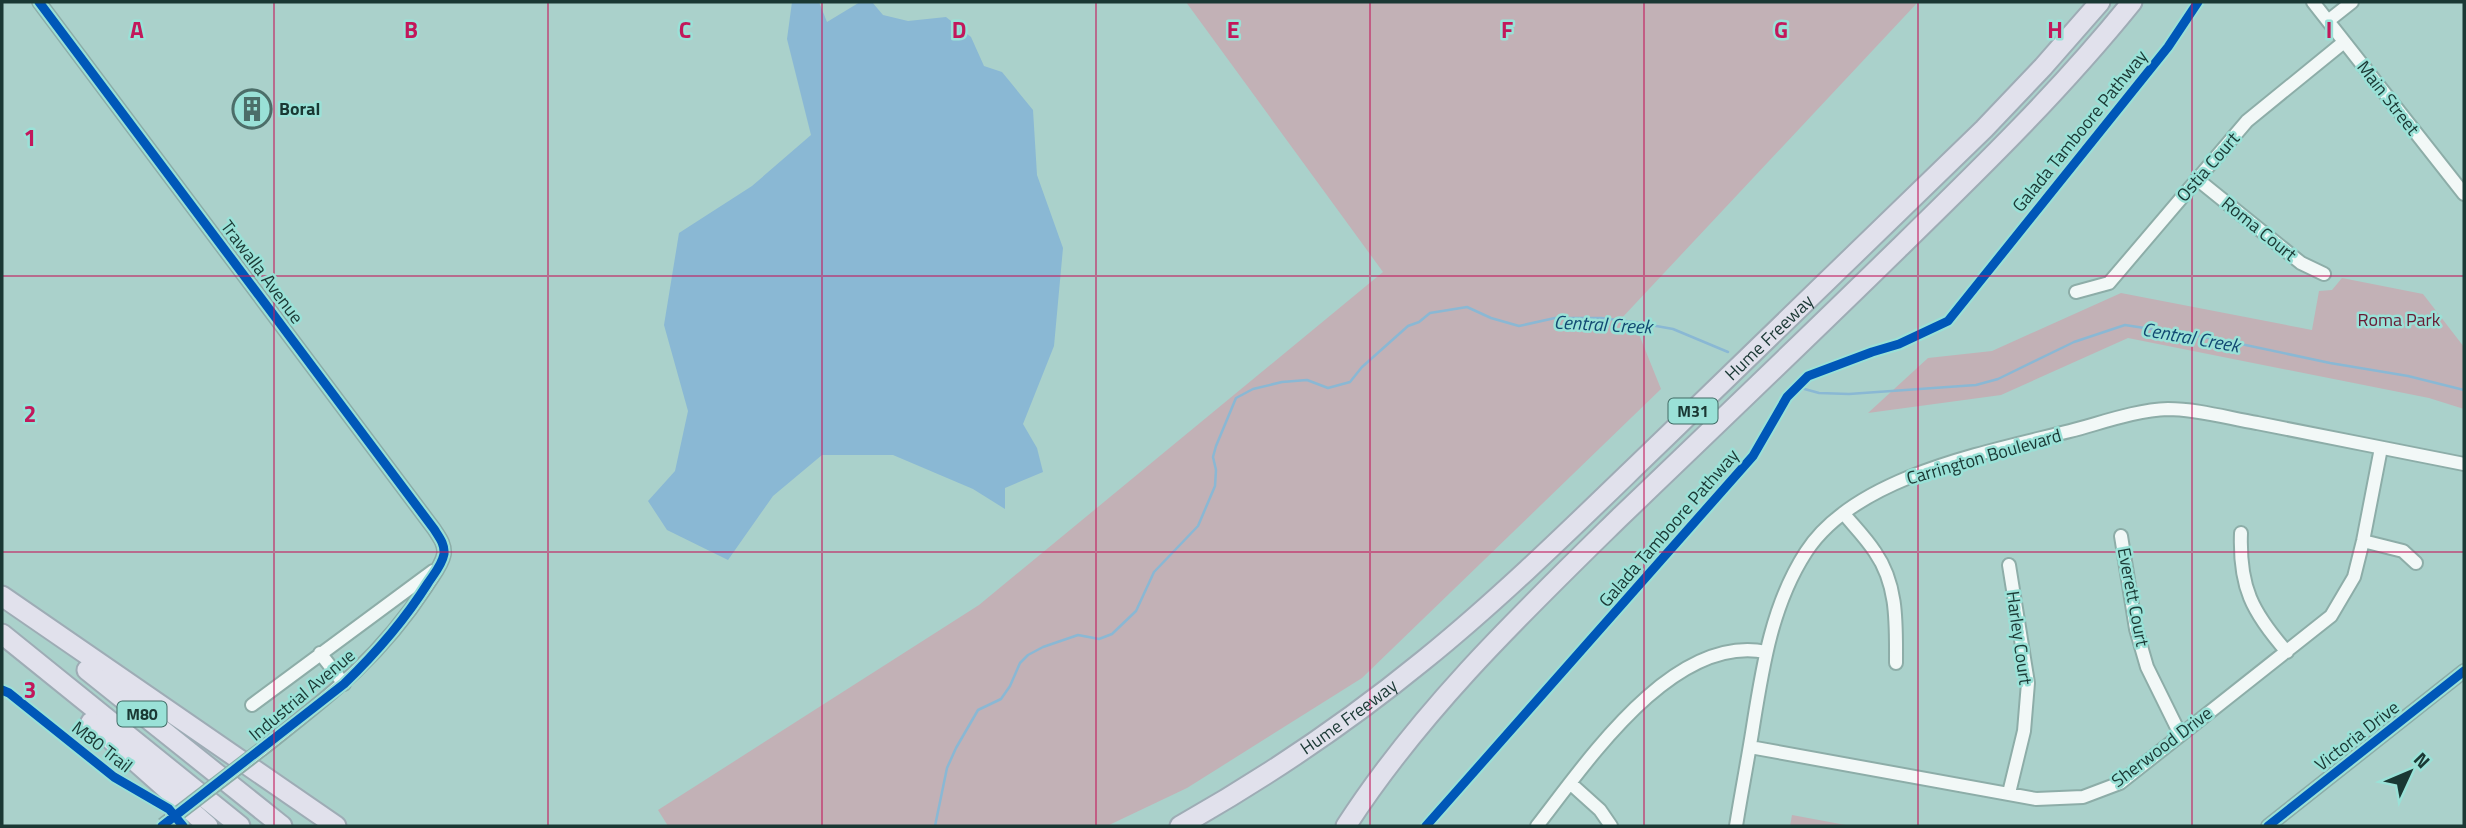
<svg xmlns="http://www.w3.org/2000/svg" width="2466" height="828" font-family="'Titillium Web',sans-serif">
	<rect width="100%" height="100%" fill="#aad1cb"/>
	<path fill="#c2b1b6" d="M 1186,2 L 1918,2 L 1620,320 L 1634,322 L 1661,389 L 1362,678 L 1187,788 L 1107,826 L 668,826 L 658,810 L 979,605 L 1383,272 Z
		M 2342,278 L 2423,294 L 2464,347 L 2464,409 L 2429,398 L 2128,338 L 2001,395 L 1868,413 L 1928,358 L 1992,351 L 2121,293 L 2312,330 L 2319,291 L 2332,290 Z
		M 1792,815 L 1851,826 L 1790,826 Z"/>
	<path fill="#8ab8d4" d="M 792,2 L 819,2 L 827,22 L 860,2 L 872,2 L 883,15 L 908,21 L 946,17 L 971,37 L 984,66 L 1002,72 L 1033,110 L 1037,175 L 1063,248 L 1054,346 L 1023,424 L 1037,448 L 1043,472 L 1005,488 L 1005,509 L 973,489 L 893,455 L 822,455 L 773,496 L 728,560 L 667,530 L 648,501 L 675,471 L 688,411 L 664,325 L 679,233 L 752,186 L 811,135 L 787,39 Z"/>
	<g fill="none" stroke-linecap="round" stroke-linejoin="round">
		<path stroke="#8ab8d4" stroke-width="2.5" d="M 1801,388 L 1819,393 L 1849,394 L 1976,385 L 1998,379 L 2074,342 L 2125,325 L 2222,340 L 2330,363 L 2408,376 L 2464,390
			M 935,826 L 947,768 L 956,748 L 978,710 L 1001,699 L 1010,686 L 1020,663 L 1028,655 L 1043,647 L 1078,635 L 1099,639 L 1112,634 L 1136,611 L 1154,572 L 1198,526 L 1215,486 L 1216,470 L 1213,457 L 1216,446 L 1236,398 L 1253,389 L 1282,382 L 1307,380 L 1328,388 L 1350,382 L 1362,367 L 1408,326 L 1419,322 L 1430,313 L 1467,307 L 1491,318 L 1519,326 L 1555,318 L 1601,318 L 1634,322 L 1673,329 L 1728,352"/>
		<g stroke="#8dada8" stroke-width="16">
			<path id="minor" d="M 39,2 L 434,529 C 439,537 445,544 444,554 C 442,565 432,577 426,587 C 379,659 328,697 262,749
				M 2313,2 L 2464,194
				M 2328,21 L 2352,2
				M 2197,179 L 2301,263 L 2324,274
				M 2076,292 L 2109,283 L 2247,121 L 2344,42
				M 1844,514 C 1854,526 1866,538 1875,552 C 1898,585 1896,624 1896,663
				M 2241,533 C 2239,587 2252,612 2287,652
				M 2121,536 L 2136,629 L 2147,667 L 2180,734
				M 2363,541 L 2403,551 L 2416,563
				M 320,653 L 344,684
				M 252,705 L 433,571
				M 1750,747 L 2036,799 L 2083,797 L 2120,783 L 2331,616 L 2354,577 L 2363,541 L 2381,448
				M 1570,783 L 1600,810 L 1611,826
				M 2009,793 L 2024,731 L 2028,683 L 2009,565
				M 1537,826 C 1587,762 1673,633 1766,652
				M 1736,826 C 1741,795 1747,764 1752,733 C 1762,670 1771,606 1806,552 C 1855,476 1988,452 2070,431 C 2101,423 2136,410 2168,409 C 2197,409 2228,418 2257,423 C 2326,436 2395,451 2464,464
				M 2268,826 L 2464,671"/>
		</g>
		<g stroke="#9eacb5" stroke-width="23">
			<g id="highway">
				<path d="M 2,596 L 336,826"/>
				<path d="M 2,634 L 240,826"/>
				<path d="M 87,670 L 282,826"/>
				<path d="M 91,722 L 208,826"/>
				<path id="s1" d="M 1180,826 C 1265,778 1348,722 1424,660 C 1508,592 1586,514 1664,439 C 1771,336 1878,233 1984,129 L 2043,67 L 2100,2"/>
				<path d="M 1346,826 C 1421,710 1521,614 1619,518 C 1713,428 1807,338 1900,247 C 1981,168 2061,90 2132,2"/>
			</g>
		</g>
		<use href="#minor" stroke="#f2f8f7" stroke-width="12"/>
		<use href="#highway" stroke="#e1e1ec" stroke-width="19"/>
		<g stroke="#8dada8" stroke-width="16" stroke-linecap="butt">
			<path id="minor-bridge" d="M 163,825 L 262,749"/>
		</g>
		<use href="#minor-bridge" stroke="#f2f8f7" stroke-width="12"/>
		<g stroke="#9ae1d7" stroke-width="13">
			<path id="cycleway" d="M 39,2 L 434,529 C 439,537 445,544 444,554 C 442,565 434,574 428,583 C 404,621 376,653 344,684 L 162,826
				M 2,690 L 9,693 L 114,777 L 169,809 L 183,826
				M 1426,826 L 1753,456 L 1787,397 L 1808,376 L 1872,352 L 1899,344 L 1948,321 L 2168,47 L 2198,2
				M 2268,826 L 2464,671"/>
		</g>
		<use href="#cycleway" stroke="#0057b8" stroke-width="9"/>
	</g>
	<path fill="none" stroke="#c2185b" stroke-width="2" stroke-opacity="0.55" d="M 274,2 L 274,826M 548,2 L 548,826M 822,2 L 822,826M 1096,2 L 1096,826M 1370,2 L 1370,826M 1644,2 L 1644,826M 1918,2 L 1918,826M 2192,2 L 2192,826M 2,276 L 2464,276M 2,552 L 2464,552"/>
	<defs>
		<g id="building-ring" transform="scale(2.0125)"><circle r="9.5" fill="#9ae1d7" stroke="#4c6e69" stroke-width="1.5"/><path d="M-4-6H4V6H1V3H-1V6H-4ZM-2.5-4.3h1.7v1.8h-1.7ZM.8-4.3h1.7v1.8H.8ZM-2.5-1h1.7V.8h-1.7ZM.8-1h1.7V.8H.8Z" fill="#4c6e69"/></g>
	</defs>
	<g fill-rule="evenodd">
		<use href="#building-ring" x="252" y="109"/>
	</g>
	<g text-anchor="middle" stroke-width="5" stroke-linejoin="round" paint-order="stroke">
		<g fill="#9ae1d7" stroke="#406b65" stroke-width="2">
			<rect x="1668.5" y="398.5" width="49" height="25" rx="5"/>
			<rect x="117.5" y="701.5" width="49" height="25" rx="5"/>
		</g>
		<g font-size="16" font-weight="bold" fill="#1a3834">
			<text x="1693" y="417">M31</text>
			<text x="142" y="720">M80</text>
		</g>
		<g font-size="18" fill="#1a3834" stroke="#9ae1d7">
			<text transform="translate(2388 98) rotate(52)" y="6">Main Street</text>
			<text transform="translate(2080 131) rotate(-51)" y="6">Galada Tamboore Pathway</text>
			<text transform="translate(2208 167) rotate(-49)" y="6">Ostia Court</text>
			<text transform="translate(2259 229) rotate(39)" y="6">Roma Court</text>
			<text transform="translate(262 272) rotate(53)" y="6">Trawalla Avenue</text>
			<text dy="6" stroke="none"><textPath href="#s1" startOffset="768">Hume Freeway</textPath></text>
			<text transform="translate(1984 457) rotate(-16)" y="6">Carrington Boulevard</text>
			<text transform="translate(1669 528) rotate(-49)" y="6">Galada Tamboore Pathway</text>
			<text transform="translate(2133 597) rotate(79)" y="6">Everett Court</text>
			<text transform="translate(2019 638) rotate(82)" y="6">Harley Court</text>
			<text transform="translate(302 695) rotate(-40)" y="6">Industrial Avenue</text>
			<text dy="6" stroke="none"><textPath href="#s1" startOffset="201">Hume Freeway</textPath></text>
			<text transform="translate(2357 736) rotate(-38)" y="6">Victoria Drive</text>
			<text transform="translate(102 747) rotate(38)" y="6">M80 Trail</text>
			<text transform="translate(2162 747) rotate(-37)" y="6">Sherwood Drive</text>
		</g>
		<g font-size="18" font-weight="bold" fill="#1a3834" stroke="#9ae1d7" text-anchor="start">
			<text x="279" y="115">Boral</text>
		</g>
		<g font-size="18" fill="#681a33" stroke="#9ae1d7">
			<text x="2399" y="326">Roma Park</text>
		</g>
		<g font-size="19" font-style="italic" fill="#114972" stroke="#9ae1d7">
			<text transform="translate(1603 324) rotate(3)" y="7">Central Creek</text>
			<text transform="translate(2191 337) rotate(10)" y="7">Central Creek</text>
		</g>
	</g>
	<g font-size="23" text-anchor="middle" font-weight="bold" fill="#c2185b" stroke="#9ae1d7" stroke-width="5" stroke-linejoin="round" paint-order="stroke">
		<text x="137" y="38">A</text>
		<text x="411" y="38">B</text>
		<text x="685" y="38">C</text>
		<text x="959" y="38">D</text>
		<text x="1233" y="38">E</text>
		<text x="1507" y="38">F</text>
		<text x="1781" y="38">G</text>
		<text x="2055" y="38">H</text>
		<text x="2329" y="38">I</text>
		<text x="30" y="146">1</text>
		<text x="30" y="422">2</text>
		<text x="30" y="698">3</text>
	</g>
	<rect width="2466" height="828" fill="none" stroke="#1a3834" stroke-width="7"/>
	<g transform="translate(2410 772) rotate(46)" stroke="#9ae1d7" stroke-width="5" paint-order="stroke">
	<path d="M0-5L12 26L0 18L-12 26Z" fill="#1a3834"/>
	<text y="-10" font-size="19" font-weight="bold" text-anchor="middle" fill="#1a3834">N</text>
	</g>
</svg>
